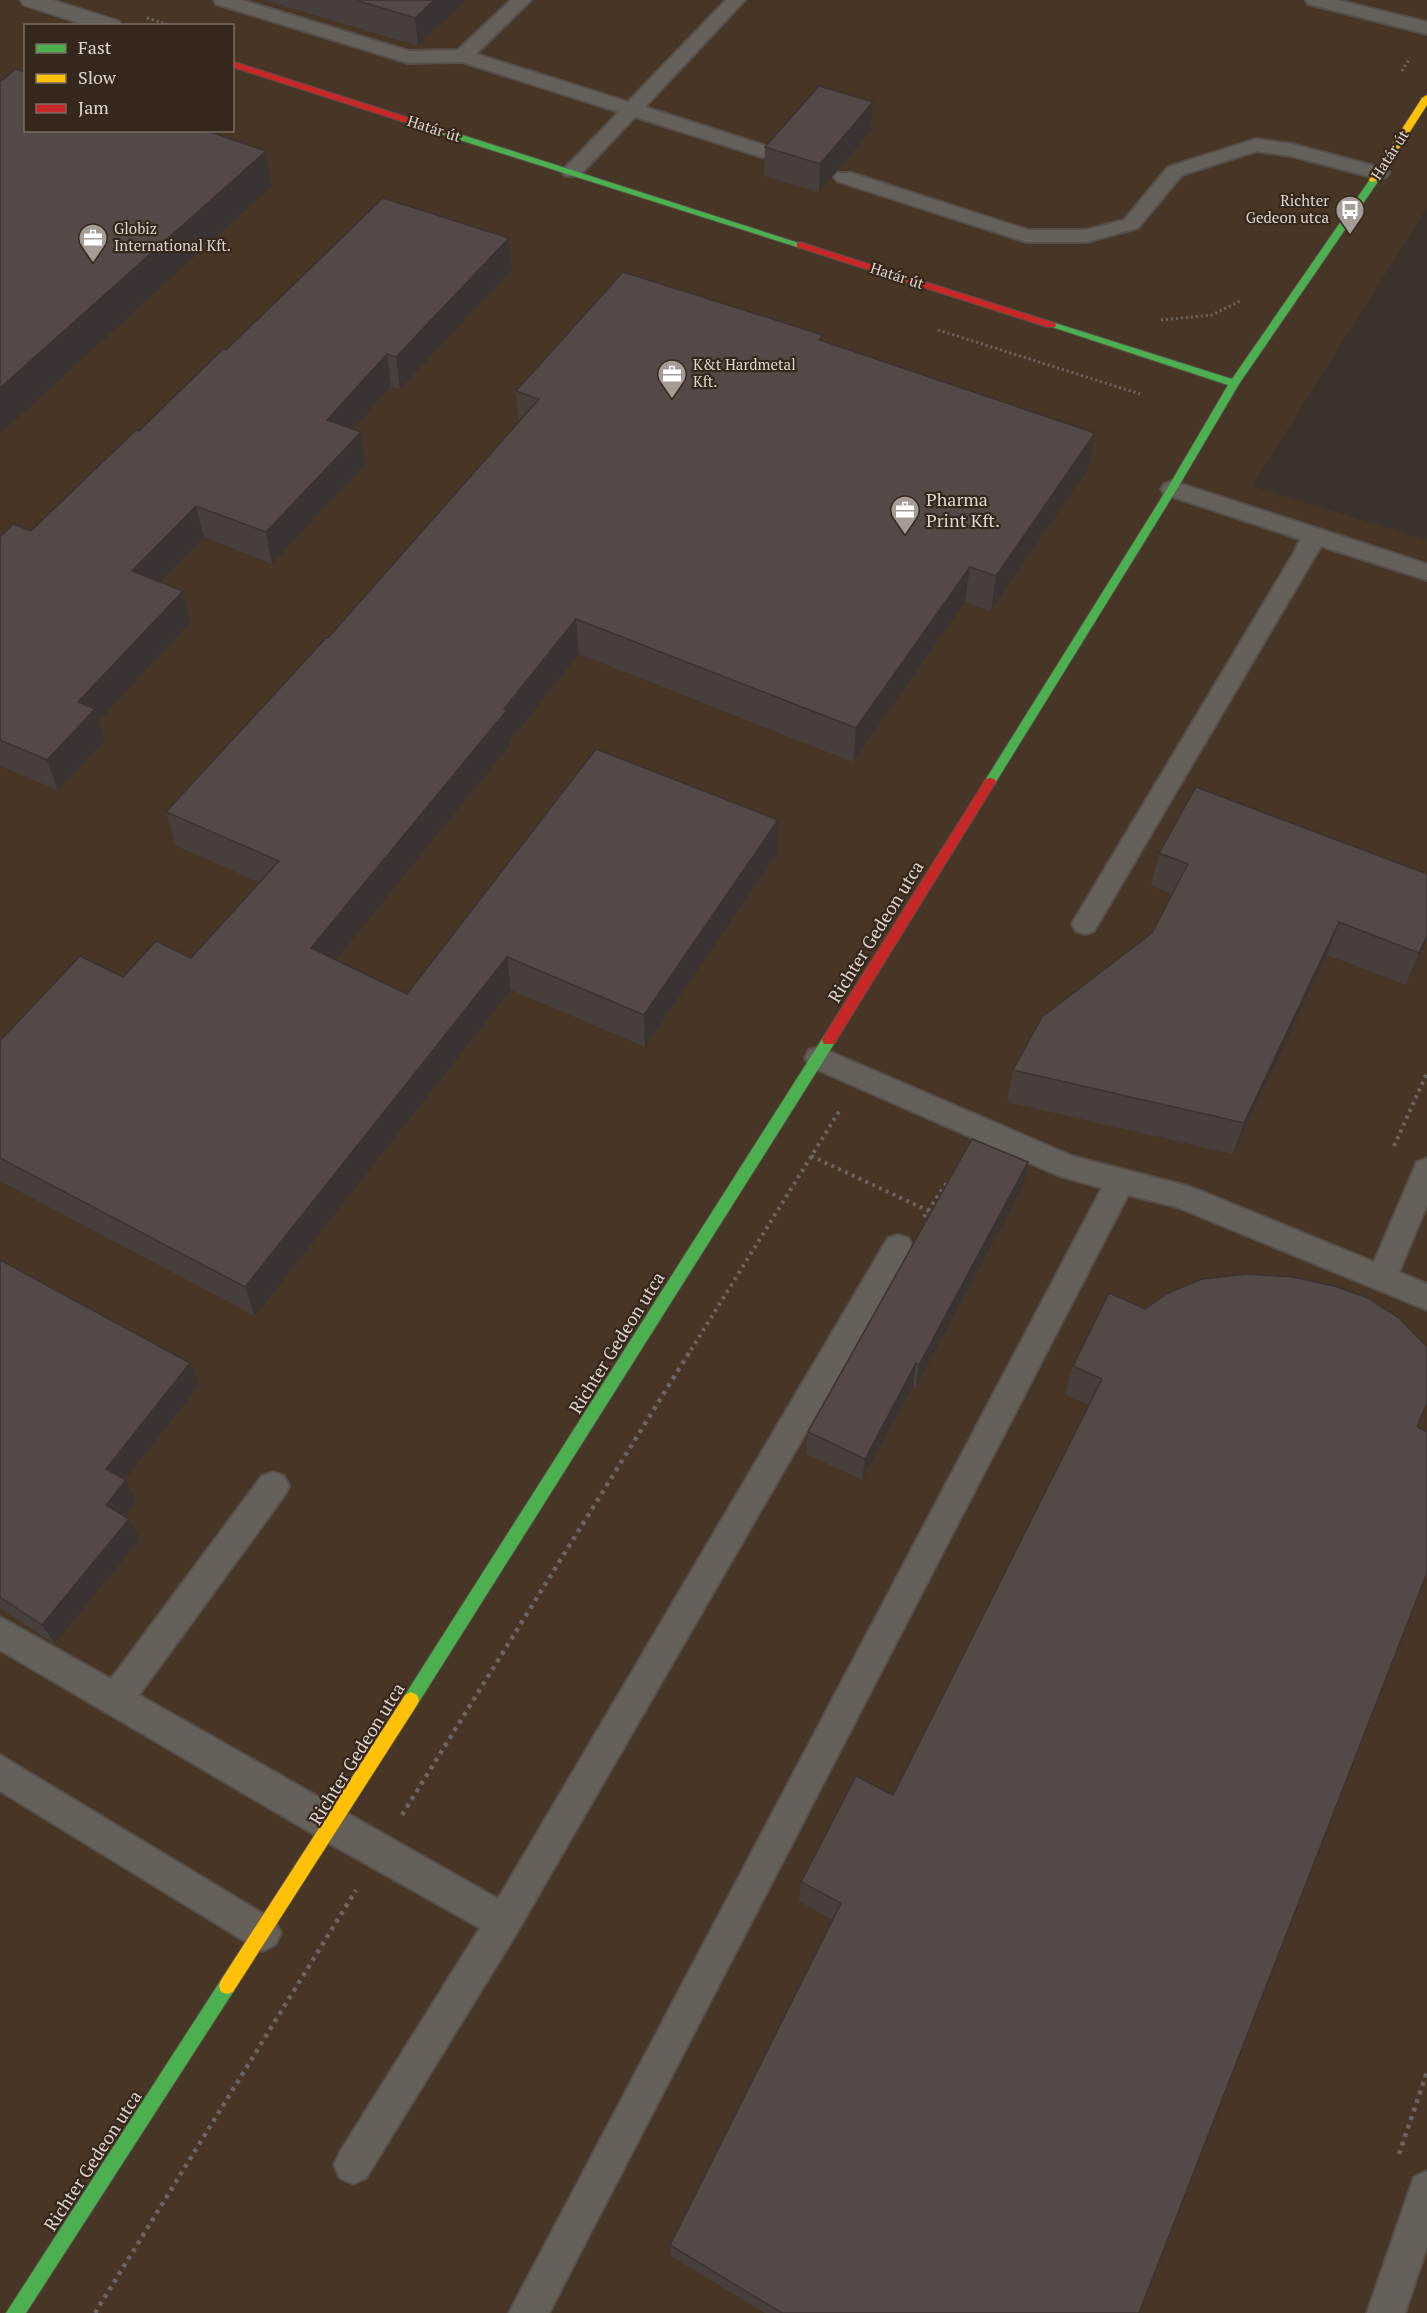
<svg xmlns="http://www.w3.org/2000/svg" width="1427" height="2313" font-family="'PT Serif',serif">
	<rect width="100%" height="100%" fill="#3a322b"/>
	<path fill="#473525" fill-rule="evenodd" d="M 0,0 L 1427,0 L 1427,208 L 1252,486 L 1427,540 L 1427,2313 L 0,2313 ZM 26,26 L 232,26 L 232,130 L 26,130 Z"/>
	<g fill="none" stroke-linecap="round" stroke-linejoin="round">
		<g stroke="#564e49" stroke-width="4">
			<path id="lane" d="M 214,0 L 242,0 L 409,51 L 458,50 L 511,0 L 531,0 L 476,54 L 628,102 L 726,0 L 745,0 L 645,107 L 776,149 L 779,153 L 776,157 L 762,157 L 635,117 L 579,176 L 565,176 L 562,172 L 565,168 L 619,112 L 462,62 L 408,63 L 216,4 Z
				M 1306,0 L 1337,0 L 1427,22 L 1427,34 L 1308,4 Z
				M 1256,139 L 1292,144 L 1386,169 L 1389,173 L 1386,177 L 1379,179 L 1291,156 L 1257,151 L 1182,175 L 1138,228 L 1086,242 L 1026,242 L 837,181 L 834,177 L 837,173 L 851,173 L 1028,230 L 1086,230 L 1124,220 L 1168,167 Z
				M 1172,481 L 1427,564 L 1427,580 L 1321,546 L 1094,931 L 1085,934 L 1076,931 L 1072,924 L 1076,917 L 1295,551 L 1300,539 L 1164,494 L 1161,489 L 1164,484 Z
				M 819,1047 L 1072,1156 L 1191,1187 L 1374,1262 L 1417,1162 L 1427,1158 L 1427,1205 L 1399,1272 L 1427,1284 L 1427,1310 L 1177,1207 L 1128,1195 L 549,2313 L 509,2313 L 1102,1188 L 1057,1175 L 809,1066 L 805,1058 L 809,1050 Z
				M 898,1235 L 908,1238 L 913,1247 L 908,1256 L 516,1934 L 366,2178 L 353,2184 L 340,2178 L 334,2165 L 340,2152 L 480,1928 L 320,1838 L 0,1650 L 0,1617 L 111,1679 L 262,1476 L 273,1472 L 284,1476 L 289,1486 L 284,1496 L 139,1695 L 498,1899 L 888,1238 Z
				M 0,1755 L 275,1921 L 281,1933 L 275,1945 L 263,1951 L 251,1945 L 0,1791 Z
				M 1427,2171 L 1427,2247 L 1405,2313 L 1367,2313 L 1414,2177 Z"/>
		</g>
		<g stroke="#564e49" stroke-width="3">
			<path id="street" d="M 20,0 L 53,0 L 119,21 L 122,26 L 88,26 L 23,5 Z"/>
		</g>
		<g stroke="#564e49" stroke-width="2">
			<path id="fast" d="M 441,130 L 447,130 L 805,245 L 797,247 L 441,134 Z
				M 1371,178 L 1379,180 L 1239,384 L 1177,489 L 994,785 L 986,785 L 984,782 L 986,779 L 1167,489 L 1228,385 L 1046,325 L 1047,323 L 1055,323 L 1232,379 Z
				M 829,1035 L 834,1036 L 836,1040 L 834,1044 L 417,1705 L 411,1708 L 405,1705 L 403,1700 L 405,1695 L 824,1036 Z
				M 227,1978 L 233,1980 L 235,1986 L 233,1992 L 26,2313 L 6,2313 L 221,1980 Z"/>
		</g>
		<g stroke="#564e49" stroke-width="2">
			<path id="slow" d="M 1427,95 L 1427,105 L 1379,180 L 1371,182 L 1369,180 L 1422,98 Z
				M 411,1692 L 417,1695 L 419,1700 L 417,1705 L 233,1992 L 227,1994 L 221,1992 L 219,1986 L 221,1980 L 405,1695 Z"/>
		</g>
		<g stroke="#564e49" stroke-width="2">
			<path id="jam" d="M 232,61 L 447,130 L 449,132 L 441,134 L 232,67 Z
				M 800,242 L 1055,323 L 1056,325 L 1055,327 L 1047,327 L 797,247 L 797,243 Z
				M 990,778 L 994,779 L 996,782 L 994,785 L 834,1044 L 824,1044 L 822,1040 L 824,1036 L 986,779 Z"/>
		</g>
		<path stroke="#6b6561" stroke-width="3" stroke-dasharray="2 3" stroke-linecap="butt" d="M 147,18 L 172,26
			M 1402,71 L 1410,58
			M 1161,320 L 1212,315 L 1242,300
			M 938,330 L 1140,394"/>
		<path stroke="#6b6561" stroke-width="4" stroke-dasharray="3 4.5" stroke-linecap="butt" d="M 1394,1146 L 1427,1073
			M 811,1156 L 929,1211
			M 924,1217 L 948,1181
			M 691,1350 L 840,1110"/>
		<path stroke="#6b6561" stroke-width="4.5" stroke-dasharray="4 5" stroke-linecap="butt" d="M 402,1815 L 692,1348
			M 1399,2154 L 1427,2072
			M 95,2313 L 356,1890"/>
		<use href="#lane" fill="#66605b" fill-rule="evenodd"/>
		<use href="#street" fill="#66605b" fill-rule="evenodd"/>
		<use href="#fast" fill="#4caf50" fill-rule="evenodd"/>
		<use href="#slow" fill="#ffc107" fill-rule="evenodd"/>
		<use href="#jam" fill="#c62828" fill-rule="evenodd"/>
	</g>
	<path fill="#483f3c" d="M 264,0 L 467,0 L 418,46 Z
		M 873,102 L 871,131 L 819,192 L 764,176 L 765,147 Z
		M 509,238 L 512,270 L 400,389 L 391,386 L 353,429 L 366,464 L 272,564 L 204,537 L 161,582 L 183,591 L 191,622 L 99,721 L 105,740 L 58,790 L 0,766 L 0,537 L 31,531 L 226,350 Z
		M 823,342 L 1088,469 L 991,611 L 965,602 L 853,762 L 579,654 L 510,741 L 510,745 L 336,960 L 407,994 L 777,854 L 645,1047 L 511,990 L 255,1316 L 0,1181 L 0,1041 L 123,977 L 191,958 L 259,882 L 176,846 L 166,812 L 328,638 L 518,422 L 516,391 Z
		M 1159,853 L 1427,940 L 1406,985 L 1327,955 L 1233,1154 L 1007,1102 L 1013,1070 L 1152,933 L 1172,894 L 1151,886 Z
		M 1023,1187 L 916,1387 L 913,1386 L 862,1480 L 806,1454 L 808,1432 Z
		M 0,1260 L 199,1386 L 125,1480 L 136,1501 L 124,1516 L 140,1539 L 55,1644 L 0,1608 Z
		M 1073,1366 L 1417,1427 L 1139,2313 L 765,2313 L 671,2256 L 670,2245 L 833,1920 L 799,1901 L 801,1882 L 893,1795 L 1089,1405 L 1065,1394 Z"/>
	<path fill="#3b3331" d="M 434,0 L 467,0 L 418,46 L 415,18 Z
		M 873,102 L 871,131 L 819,192 L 820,164 Z
		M 266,151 L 272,186 L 0,434 L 0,388 Z
		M 509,238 L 512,270 L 400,389 L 396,357 Z
		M 387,354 L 391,386 L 333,452 L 327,420 Z
		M 361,432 L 366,464 L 272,564 L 266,532 Z
		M 1095,433 L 1088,469 L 991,611 L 996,576 Z
		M 196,506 L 204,537 L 141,602 L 132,571 Z
		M 970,567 L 965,602 L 853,762 L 856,728 Z
		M 183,591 L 191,622 L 99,721 L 105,740 L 58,790 L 47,760 L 78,702 Z
		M 576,619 L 579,654 L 510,741 L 510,745 L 319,981 L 311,948 Z
		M 778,820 L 777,854 L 645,1047 L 644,1015 Z
		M 1339,922 L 1327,955 L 1233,1154 L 1244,1123 Z
		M 1427,936 L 1427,940 L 1406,985 L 1419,953 Z
		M 507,957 L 511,990 L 255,1316 L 245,1287 Z
		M 1028,1162 L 1023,1187 L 916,1387 L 919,1365 Z
		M 190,1363 L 199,1386 L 117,1490 L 106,1469 Z
		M 916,1363 L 913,1386 L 862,1480 L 865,1459 Z
		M 126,1480 L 136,1501 L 117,1526 L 106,1505 Z
		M 129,1519 L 140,1539 L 55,1644 L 42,1625 Z"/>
	<path fill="#544946" stroke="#3b3331" stroke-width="1.5" d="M 355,0 L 434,0 L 415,18 Z
		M 16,69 L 26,72 L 26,130 L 204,130 L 266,151 L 0,388 L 0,82 Z
		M 819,86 L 873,102 L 820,164 L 765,147 Z
		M 383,198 L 509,238 L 396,357 L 387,354 L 327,420 L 361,432 L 266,532 L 196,506 L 132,571 L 183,591 L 78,702 L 95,709 L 47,760 L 0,740 L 0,537 L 13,524 L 31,531 L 136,430 L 139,431 L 223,349 L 226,350 Z
		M 623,272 L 823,335 L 819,340 L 1095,433 L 996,576 L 970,567 L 856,728 L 576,619 L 504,709 L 507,710 L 311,948 L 407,994 L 596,749 L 778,820 L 644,1015 L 507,957 L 245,1287 L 0,1158 L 0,1041 L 80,956 L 123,977 L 156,941 L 191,958 L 279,861 L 166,812 L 326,638 L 328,638 L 539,399 L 516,391 Z
		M 1196,787 L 1427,874 L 1427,936 L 1419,953 L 1339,922 L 1244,1123 L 1013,1070 L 1042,1017 L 1152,933 L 1188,864 L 1159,853 Z
		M 972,1139 L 1028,1162 L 919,1365 L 916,1363 L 865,1459 L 808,1432 Z
		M 0,1260 L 190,1363 L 106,1469 L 126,1480 L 106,1505 L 129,1519 L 42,1625 L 0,1597 Z
		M 1248,1274 L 1292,1277 L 1334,1286 L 1368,1298 L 1398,1317 L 1427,1347 L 1427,1403 L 1417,1427 L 1427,1432 L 1427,1573 L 1139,2313 L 782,2313 L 670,2245 L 841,1903 L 801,1882 L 856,1776 L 893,1795 L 1102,1379 L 1073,1366 L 1109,1293 L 1145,1309 L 1168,1293 L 1202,1279 Z"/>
	<defs>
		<g id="bus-pin" transform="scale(1.5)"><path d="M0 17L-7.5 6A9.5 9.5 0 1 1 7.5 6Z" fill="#a59c95" stroke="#35271b"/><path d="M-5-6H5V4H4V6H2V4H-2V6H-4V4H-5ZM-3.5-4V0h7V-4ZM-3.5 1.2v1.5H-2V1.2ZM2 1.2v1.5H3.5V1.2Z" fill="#fff"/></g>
		<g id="office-pin" transform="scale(1.5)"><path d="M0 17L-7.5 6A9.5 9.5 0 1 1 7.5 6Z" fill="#a59c95" stroke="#35271b"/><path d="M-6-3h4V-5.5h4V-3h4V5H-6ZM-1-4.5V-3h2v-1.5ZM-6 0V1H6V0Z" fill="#fff"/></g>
	</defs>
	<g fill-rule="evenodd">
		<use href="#bus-pin" x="1350" y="210"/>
		<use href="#office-pin" x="93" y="238"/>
		<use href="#office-pin" x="672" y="374"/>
		<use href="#office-pin" x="905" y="510"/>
	</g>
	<g text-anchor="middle" stroke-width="4.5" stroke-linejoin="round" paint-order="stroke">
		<g font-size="15" fill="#dfd5ce" stroke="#35271b">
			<text transform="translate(434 129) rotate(18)" y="5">Határ út</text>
			<text transform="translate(1390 155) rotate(-57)" y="5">Határ út</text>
			<text transform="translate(897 276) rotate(18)" y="5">Határ út</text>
		</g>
		<g font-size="15" fill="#dfd5ce" stroke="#35271b" text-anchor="start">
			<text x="1329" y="206" text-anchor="end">Richter<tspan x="1329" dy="17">Gedeon utca</tspan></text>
			<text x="114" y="234">Globiz<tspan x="114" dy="17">International Kft.</tspan></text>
			<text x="693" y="370">K&amp;t Hardmetal<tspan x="693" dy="17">Kft.</tspan></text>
		</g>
		<g font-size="18" fill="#dfd5ce" stroke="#35271b" text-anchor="start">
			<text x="926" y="506">Pharma<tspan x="926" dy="21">Print Kft.</tspan></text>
		</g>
		<g font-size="18" fill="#dfd5ce" stroke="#35271b">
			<text transform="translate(876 932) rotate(-58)" y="6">Richter Gedeon utca</text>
			<text transform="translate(617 1343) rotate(-58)" y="6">Richter Gedeon utca</text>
			<text transform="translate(357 1754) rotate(-58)" y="6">Richter Gedeon utca</text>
			<text transform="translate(93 2161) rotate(-57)" y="6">Richter Gedeon utca</text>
		</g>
	</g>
	<rect x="24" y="24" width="210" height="108" fill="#35271b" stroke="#796d63" stroke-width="1.5"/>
	<rect x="36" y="44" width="30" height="9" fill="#4caf50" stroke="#796d63" stroke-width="1.5"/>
	<text x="78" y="54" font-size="18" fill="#dfd5ce">Fast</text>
	<rect x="36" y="74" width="30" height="9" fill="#ffc107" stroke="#796d63" stroke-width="1.5"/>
	<text x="78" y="84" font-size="18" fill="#dfd5ce">Slow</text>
	<rect x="36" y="104" width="30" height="9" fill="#c62828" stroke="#796d63" stroke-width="1.5"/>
	<text x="78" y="114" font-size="18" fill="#dfd5ce">Jam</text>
</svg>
